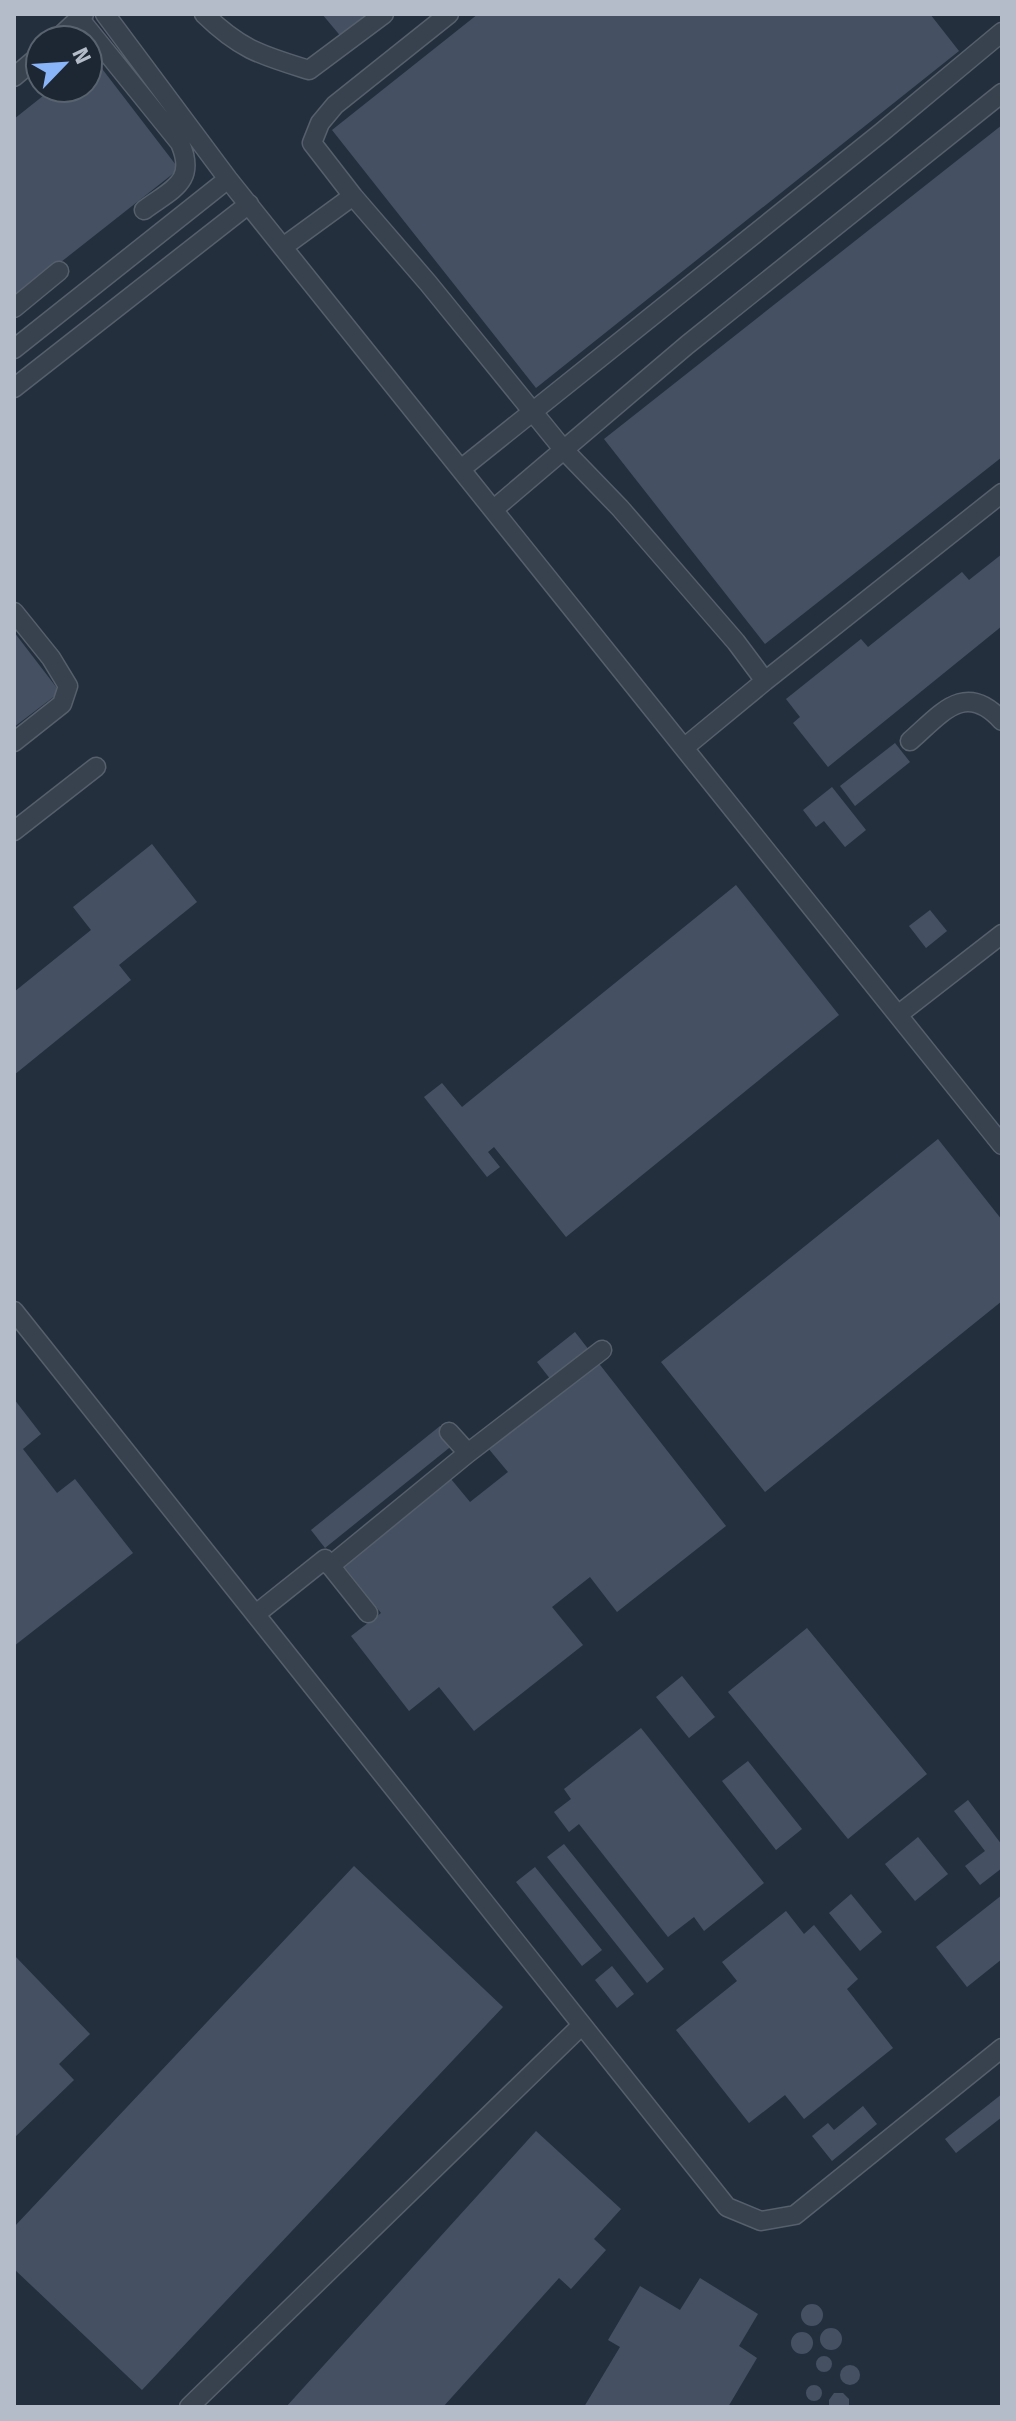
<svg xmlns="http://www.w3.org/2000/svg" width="1016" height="2421" font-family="'Fira Sans',sans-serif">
	<rect width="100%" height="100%" fill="#242f3e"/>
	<path fill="#455162" d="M 322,14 L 375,14 L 343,39 Z
		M 478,14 L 930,14 L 959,51 L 536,388 L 332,130 Z
		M 93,57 L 179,169 L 14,299 L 14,119 L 53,88 L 88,88 L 88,61 Z
		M 1002,125 L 1002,457 L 765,644 L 604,439 Z
		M 1002,554 L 1002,626 L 828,767 L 793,723 L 800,717 L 786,699 L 861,639 L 868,647 L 962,572 L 969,580 Z
		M 14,632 L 60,692 L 14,727 Z
		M 895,743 L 910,762 L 855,806 L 840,786 Z
		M 832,787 L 866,830 L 845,847 L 824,821 L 816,827 L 803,810 Z
		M 152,844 L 197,902 L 119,965 L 131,980 L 14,1075 L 14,992 L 91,930 L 73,907 Z
		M 736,885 L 839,1015 L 566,1237 L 494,1147 L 488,1152 L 500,1167 L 487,1177 L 424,1097 L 442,1083 L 462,1107 Z
		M 930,910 L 947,931 L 926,948 L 909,926 Z
		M 938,1139 L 1002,1220 L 1002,1301 L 765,1492 L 661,1362 Z
		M 575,1332 L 589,1350 L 551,1380 L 537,1362 Z
		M 597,1361 L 726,1526 L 617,1612 L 590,1577 L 552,1607 L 583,1645 L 474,1731 L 439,1687 L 409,1711 L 351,1636 L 381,1613 L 343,1565 L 451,1479 L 470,1502 L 508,1472 L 488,1448 Z
		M 14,1399 L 41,1434 L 23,1449 L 57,1493 L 75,1479 L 133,1553 L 14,1646 Z
		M 440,1426 L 454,1444 L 325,1548 L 311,1530 Z
		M 807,1628 L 927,1774 L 848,1839 L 728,1692 Z
		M 682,1676 L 715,1717 L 689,1738 L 656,1697 Z
		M 641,1728 L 764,1883 L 704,1931 L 694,1917 L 668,1937 L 579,1824 L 569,1832 L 554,1812 L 571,1799 L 564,1789 Z
		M 748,1761 L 802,1829 L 776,1850 L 722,1781 Z
		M 968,1800 L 1002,1845 L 1002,1868 L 980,1885 L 965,1866 L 985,1851 L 954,1811 Z
		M 918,1837 L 948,1874 L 915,1901 L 885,1864 Z
		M 564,1844 L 664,1969 L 647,1983 L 547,1857 Z
		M 354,1866 L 503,2007 L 142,2390 L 14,2269 L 14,2227 Z
		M 535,1867 L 602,1950 L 582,1966 L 516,1882 Z
		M 851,1894 L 882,1932 L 860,1951 L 829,1913 Z
		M 1002,1895 L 1002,1959 L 967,1987 L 936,1947 Z
		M 786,1911 L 804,1934 L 814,1925 L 858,1979 L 847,1989 L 893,2048 L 804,2119 L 785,2095 L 749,2123 L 676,2030 L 737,1981 L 722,1962 Z
		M 14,1955 L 90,2034 L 59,2064 L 74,2080 L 14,2138 Z
		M 612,1966 L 634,1994 L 617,2008 L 595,1980 Z
		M 1002,2094 L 1002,2117 L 956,2153 L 945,2139 Z
		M 863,2106 L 877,2124 L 832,2161 L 812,2136 L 828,2123 L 834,2130 Z
		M 536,2131 L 621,2209 L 594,2239 L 606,2250 L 571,2289 L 559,2278 L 443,2407 L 286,2407 Z
		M 700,2278 L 758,2314 L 739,2346 L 757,2358 L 728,2407 L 584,2407 L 620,2347 L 608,2340 L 640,2286 L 680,2310 Z
		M801 2315a11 11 0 1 1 22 0a11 11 0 1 1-22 0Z
		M820 2339a11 11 0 1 1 22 0a11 11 0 1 1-22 0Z
		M791 2343a11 11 0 1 1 22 0a11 11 0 1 1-22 0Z
		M816 2364a8 8 0 1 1 16 0a8 8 0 1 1-16 0Z
		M840 2375a10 10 0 1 1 20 0a10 10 0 1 1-20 0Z
		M806 2393a8 8 0 1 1 16 0a8 8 0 1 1-16 0Z
		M 834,2393 L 843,2393 L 849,2399 L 849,2407 L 829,2407 L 829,2400 Z"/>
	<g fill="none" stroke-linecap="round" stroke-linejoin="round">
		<g stroke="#565f6c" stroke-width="21">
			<path id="minor" d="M 105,14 L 228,179 L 1002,1145
				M 204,14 C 241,50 261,55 309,70 L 384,14
				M 79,18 L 180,143 C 197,182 172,189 144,210
				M 56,40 L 84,14
				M 14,77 L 40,55
				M 353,196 L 312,143 L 320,123 L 335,105 L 449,14
				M 283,247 L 353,196 L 428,283 L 563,449 L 620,508 L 736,642 L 765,681 L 1002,493
				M 14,308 L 59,271
				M 14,349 L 228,179
				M 14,388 L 249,204
				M 461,469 L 882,132 L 1002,32
				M 494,509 L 687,345 L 1002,93
				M 14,612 L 51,658 L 68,686 L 62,704 L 14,742
				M 910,741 C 941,714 965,680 1002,721
				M 685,747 L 765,681
				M 14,831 L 96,767
				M 899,1014 L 1002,934
				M 14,1311 L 727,2207 L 761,2221 L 795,2215 L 1002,2048
				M 449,1432 L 468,1453
				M 330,1566 L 468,1453 L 602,1350
				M 256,1614 L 325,1559 L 368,1613
				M 189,2407 L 582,2025"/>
		</g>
		<use href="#minor" stroke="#38414e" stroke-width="18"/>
	</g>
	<rect width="1016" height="2421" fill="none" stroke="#b4bcc9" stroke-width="32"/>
	<g transform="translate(64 64) rotate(65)"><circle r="38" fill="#1d2633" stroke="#59626f" stroke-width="2"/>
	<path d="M0-6L14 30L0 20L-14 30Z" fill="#8ab4f8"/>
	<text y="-12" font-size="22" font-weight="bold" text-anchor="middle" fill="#b4bcc9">N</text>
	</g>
</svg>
